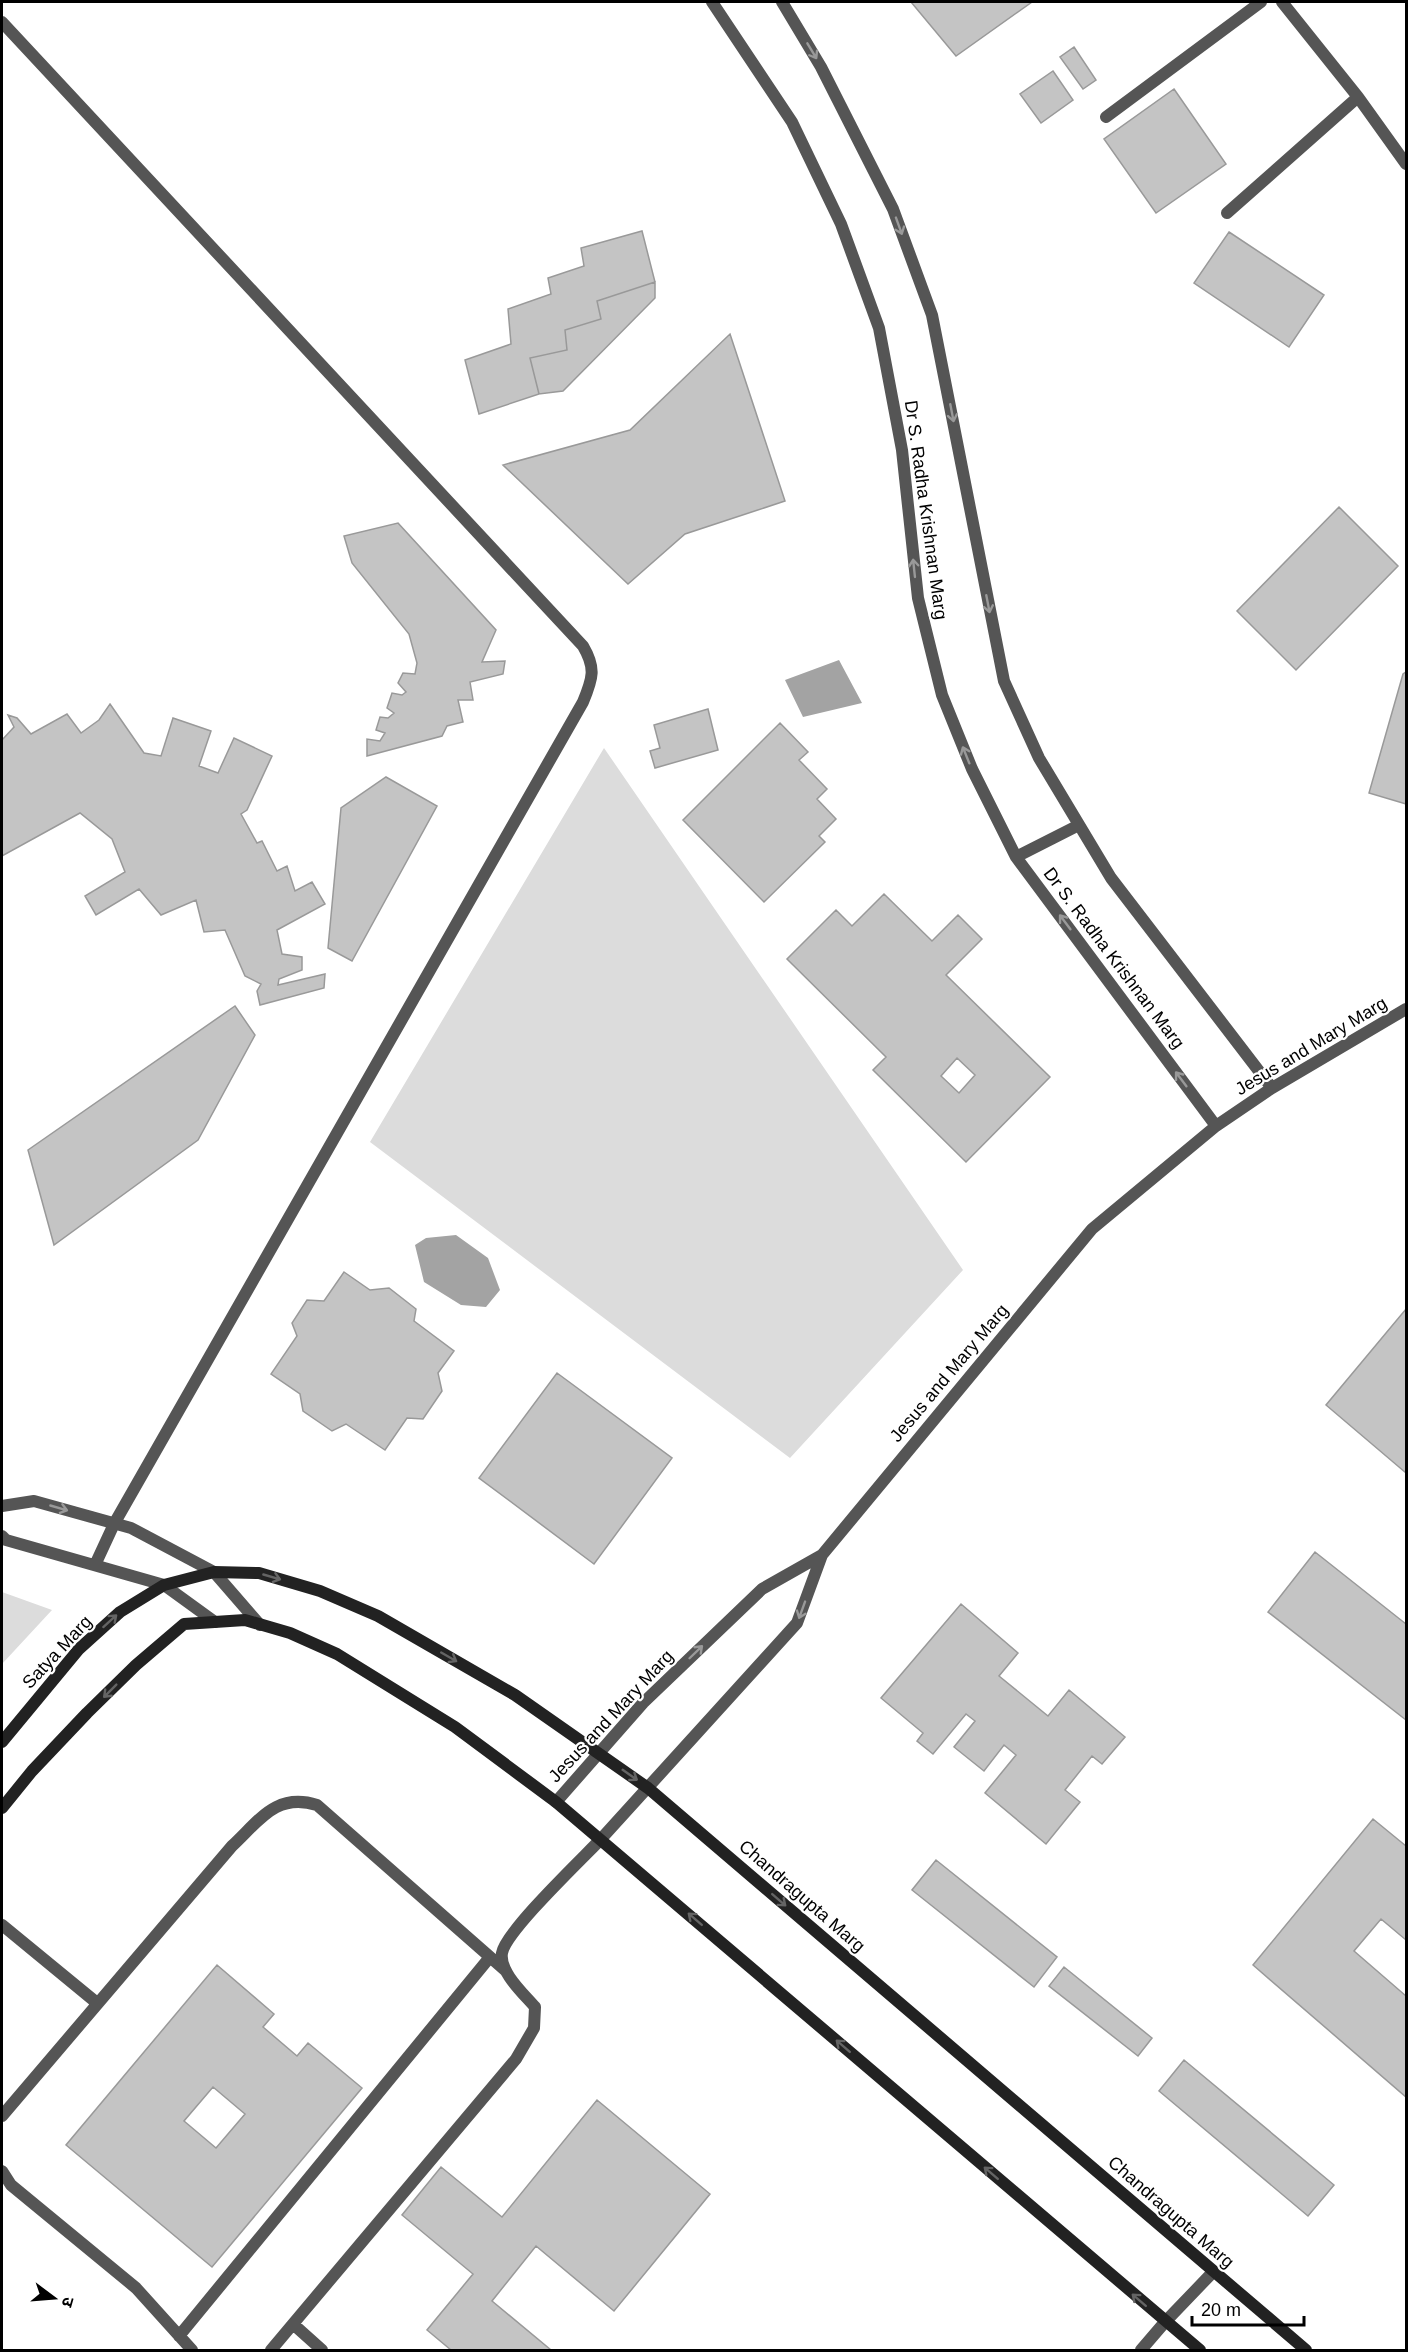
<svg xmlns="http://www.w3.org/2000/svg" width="1408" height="2352" font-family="Helvetica,'Noto Sans Devanagari',sans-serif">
	<rect width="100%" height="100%" fill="#fff"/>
	<path fill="#dcdcdc" d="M 604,748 L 963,1270 L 790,1458 L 370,1142 Z
		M 2,1592 L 52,1610 L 2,1664 Z"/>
	<path fill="#a3a3a3" d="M 839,660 L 862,703 L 803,717 L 785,680 Z
		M 456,1235 L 488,1258 L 500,1290 L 486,1307 L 461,1305 L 424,1282 L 415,1245 L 426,1238 Z"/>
	<path fill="#c4c4c4" stroke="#999" stroke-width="1.5" fill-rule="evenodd" d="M 911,2 L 1032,2 L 956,56 Z
		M 1074,47 L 1096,80 L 1083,89 L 1060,57 Z
		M 1053,71 L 1073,100 L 1041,123 L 1020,94 Z
		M 1174,89 L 1226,164 L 1156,213 L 1104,139 Z
		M 642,231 L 655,282 L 597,301 L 601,319 L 565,330 L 567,350 L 530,358 L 539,394 L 479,414 L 465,360 L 511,344 L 508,309 L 551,294 L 548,278 L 584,266 L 581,248 Z
		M 1229,232 L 1324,295 L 1289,347 L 1194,283 Z
		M 655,282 L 655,298 L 563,391 L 539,394 L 530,358 L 567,350 L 565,330 L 601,319 L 597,301 Z
		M 730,334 L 785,501 L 685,534 L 628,584 L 503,465 L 630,430 Z
		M 1339,507 L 1398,566 L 1296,670 L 1237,611 Z
		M 398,523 L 496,630 L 482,662 L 505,661 L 503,674 L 470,682 L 473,700 L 458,700 L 463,722 L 447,726 L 442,736 L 367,756 L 367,739 L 380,741 L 385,733 L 376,730 L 380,717 L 388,718 L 394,713 L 387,708 L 392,693 L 402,695 L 406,692 L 398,683 L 403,673 L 415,674 L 417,663 L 409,634 L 352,563 L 344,536 Z
		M 1406,672 L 1406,804 L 1369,793 L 1403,674 Z
		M 110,704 L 144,753 L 161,756 L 173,718 L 211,731 L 199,766 L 218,773 L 234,738 L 272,756 L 247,810 L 241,814 L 257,843 L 262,841 L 277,871 L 287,866 L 295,891 L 312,882 L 325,904 L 277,930 L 282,954 L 302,957 L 302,970 L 279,979 L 278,985 L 325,974 L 324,988 L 260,1005 L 257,991 L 261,984 L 245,976 L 225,930 L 204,932 L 196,900 L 161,915 L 139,889 L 96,915 L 85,896 L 125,872 L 112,839 L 80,813 L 2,856 L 2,740 L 14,727 L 8,715 L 17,718 L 31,734 L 67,714 L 81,733 L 99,720 Z
		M 708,709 L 718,750 L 655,768 L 650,751 L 660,748 L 654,725 Z
		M 780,723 L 808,752 L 799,760 L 827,789 L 817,799 L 836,819 L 819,836 L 825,842 L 764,902 L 683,820 Z
		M 386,777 L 437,806 L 352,961 L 328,948 L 341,808 Z
		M 884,894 L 932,941 L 958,915 L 982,939 L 946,975 L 1050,1077 L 966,1162 L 873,1070 L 886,1057 L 787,959 L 836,910 L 852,926 ZM 957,1058 L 975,1075 L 959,1093 L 941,1076 Z
		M 235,1006 L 255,1035 L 198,1140 L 54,1245 L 28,1150 Z
		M 344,1272 L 370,1290 L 389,1288 L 416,1309 L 414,1321 L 454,1351 L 438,1373 L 442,1391 L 423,1419 L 407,1418 L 385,1450 L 346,1424 L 332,1431 L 303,1411 L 300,1394 L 271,1374 L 297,1336 L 292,1323 L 307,1300 L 324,1301 Z
		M 1406,1309 L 1406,1473 L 1326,1405 Z
		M 557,1373 L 672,1458 L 594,1564 L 479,1478 Z
		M 1315,1552 L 1406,1624 L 1406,1720 L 1268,1612 Z
		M 961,1604 L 1018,1653 L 999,1676 L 1048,1716 L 1069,1690 L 1125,1737 L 1102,1764 L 1092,1756 L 1065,1790 L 1080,1802 L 1046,1844 L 985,1793 L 1016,1755 L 1004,1745 L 984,1771 L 954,1747 L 975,1721 L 966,1714 L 933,1754 L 917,1741 L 923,1733 L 881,1698 Z
		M 1373,1819 L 1406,1846 L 1406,1940 L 1381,1919 L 1354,1951 L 1406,1996 L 1406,2097 L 1253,1965 Z
		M 936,1860 L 1057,1957 L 1034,1987 L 912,1890 Z
		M 217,1965 L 274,2014 L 263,2027 L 297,2056 L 308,2043 L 362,2088 L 212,2267 L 66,2145 ZM 213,2087 L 245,2114 L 216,2148 L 184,2121 Z
		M 1064,1967 L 1152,2038 L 1138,2056 L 1049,1986 Z
		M 1184,2060 L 1334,2185 L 1308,2216 L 1159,2091 Z
		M 597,2100 L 710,2194 L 614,2311 L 536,2246 L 492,2301 L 551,2350 L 451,2350 L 427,2330 L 473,2274 L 402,2215 L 441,2167 L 502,2217 Z"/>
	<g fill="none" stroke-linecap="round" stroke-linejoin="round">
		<path stroke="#555" stroke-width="12" d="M 1282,2 L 1358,97 L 1406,164
			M 1106,117 L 1261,2
			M 1227,213 L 1358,97
			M 2,1925 L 97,2003
			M 2,2116 L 232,1846 C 259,1821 276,1792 317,1805 L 506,1971
			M 2,2171 L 11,2185 L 136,2288 L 192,2350
			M 293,2324 L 322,2350
			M 179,2336 L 490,1957
			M 271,2350 L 516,2059 L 534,2028 L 535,2007 C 524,1994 499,1972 502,1953 C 506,1931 581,1860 601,1839"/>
		<path stroke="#555" stroke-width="12" d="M 712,2 L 792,122 L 841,224 L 879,328 L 902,450 L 918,598 L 942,695 L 972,769 L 1016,857 L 1216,1126
			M 782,2 L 821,67 L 893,209 L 932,315 L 1004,681 L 1039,758 L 1111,878 L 1272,1088
			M 2,22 L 583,646 C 596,668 593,678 583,702 L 114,1524 L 95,1565
			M 1016,857 L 1079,825
			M 2,1506 L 34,1501 L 131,1528 L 214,1572 L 260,1625
			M 2,1536 L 6,1540 L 164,1585 L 215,1622
			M 556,1802 L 643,1703 L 762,1589 L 822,1555 L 1092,1229 L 1216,1126 L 1272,1088 L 1406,1009
			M 601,1839 L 797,1623 L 822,1555
			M 1141,2350 L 1165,2322 L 1213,2272"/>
		<path stroke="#222" stroke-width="12" d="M 2,1742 L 79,1649 L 120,1612 L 164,1585 L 214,1572 L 259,1573 L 320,1591 L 378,1616 L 515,1695 L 648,1788 L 1306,2350
			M 2,1808 L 32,1771 L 87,1713 L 136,1665 L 184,1624 L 245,1620 L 290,1633 L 337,1654 L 455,1727 L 556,1802 L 1200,2350"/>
	</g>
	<defs><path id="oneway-shaft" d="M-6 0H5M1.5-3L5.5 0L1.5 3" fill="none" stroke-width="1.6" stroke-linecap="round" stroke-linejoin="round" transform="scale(1.5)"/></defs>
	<g stroke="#999">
		<use href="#oneway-shaft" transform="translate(812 51) rotate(59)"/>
		<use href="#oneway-shaft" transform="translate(899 226) rotate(70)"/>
		<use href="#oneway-shaft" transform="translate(952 413) rotate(79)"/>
		<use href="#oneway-shaft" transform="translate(914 568) rotate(-96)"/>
		<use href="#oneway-shaft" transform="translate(988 604) rotate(79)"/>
		<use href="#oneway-shaft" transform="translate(966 755) rotate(-112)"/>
		<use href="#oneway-shaft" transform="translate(1065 922) rotate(-127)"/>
		<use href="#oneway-shaft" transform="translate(1181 1079) rotate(-127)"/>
		<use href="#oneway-shaft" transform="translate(59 1508) rotate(16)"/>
		<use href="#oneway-shaft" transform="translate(802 1610) rotate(110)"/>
		<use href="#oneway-shaft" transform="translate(696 1652) rotate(-44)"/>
	</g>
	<g stroke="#646464">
		<use href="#oneway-shaft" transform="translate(272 1577) rotate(16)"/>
		<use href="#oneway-shaft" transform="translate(110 1621) rotate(-42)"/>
		<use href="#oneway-shaft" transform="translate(449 1657) rotate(30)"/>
		<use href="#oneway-shaft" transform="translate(110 1691) rotate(135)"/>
		<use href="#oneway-shaft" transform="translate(630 1775) rotate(35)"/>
		<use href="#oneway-shaft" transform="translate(779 1900) rotate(41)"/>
		<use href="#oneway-shaft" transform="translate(695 1919) rotate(-139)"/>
		<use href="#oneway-shaft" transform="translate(843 2046) rotate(-139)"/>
		<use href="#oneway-shaft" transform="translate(991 2173) rotate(-139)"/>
		<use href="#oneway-shaft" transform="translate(1139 2300) rotate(-139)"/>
	</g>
	<g text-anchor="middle" stroke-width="4.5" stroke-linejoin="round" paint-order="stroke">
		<g font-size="18" fill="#000" stroke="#fff">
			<text transform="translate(926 510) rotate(82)" y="6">Dr S. Radha Krishnan Marg</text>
			<text transform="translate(1114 958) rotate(53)" y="6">Dr S. Radha Krishnan Marg</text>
			<text transform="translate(1311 1046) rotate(-31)" y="6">Jesus and Mary Marg</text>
			<text transform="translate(949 1373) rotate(-50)" y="6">Jesus and Mary Marg</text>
			<text transform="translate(57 1652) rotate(-47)" y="6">Satya Marg</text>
			<text transform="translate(611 1716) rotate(-47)" y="6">Jesus and Mary Marg</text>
			<text transform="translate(802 1896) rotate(41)" y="6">Chandragupta Marg</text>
			<text transform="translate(1171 2212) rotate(41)" y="6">Chandragupta Marg</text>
		</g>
	</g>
	<rect width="1408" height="2352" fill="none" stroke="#000000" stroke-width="6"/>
	<g transform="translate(54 2298) rotate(106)" stroke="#ffffff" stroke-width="4.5" paint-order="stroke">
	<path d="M0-4.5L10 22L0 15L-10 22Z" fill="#000000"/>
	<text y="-9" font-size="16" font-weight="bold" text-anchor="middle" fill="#000000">उ</text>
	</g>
	<path d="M1192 2316v9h112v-9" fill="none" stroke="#000000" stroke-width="3"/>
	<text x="1201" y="2316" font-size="18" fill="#000000" stroke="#ffffff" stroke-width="4.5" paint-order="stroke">20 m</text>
</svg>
